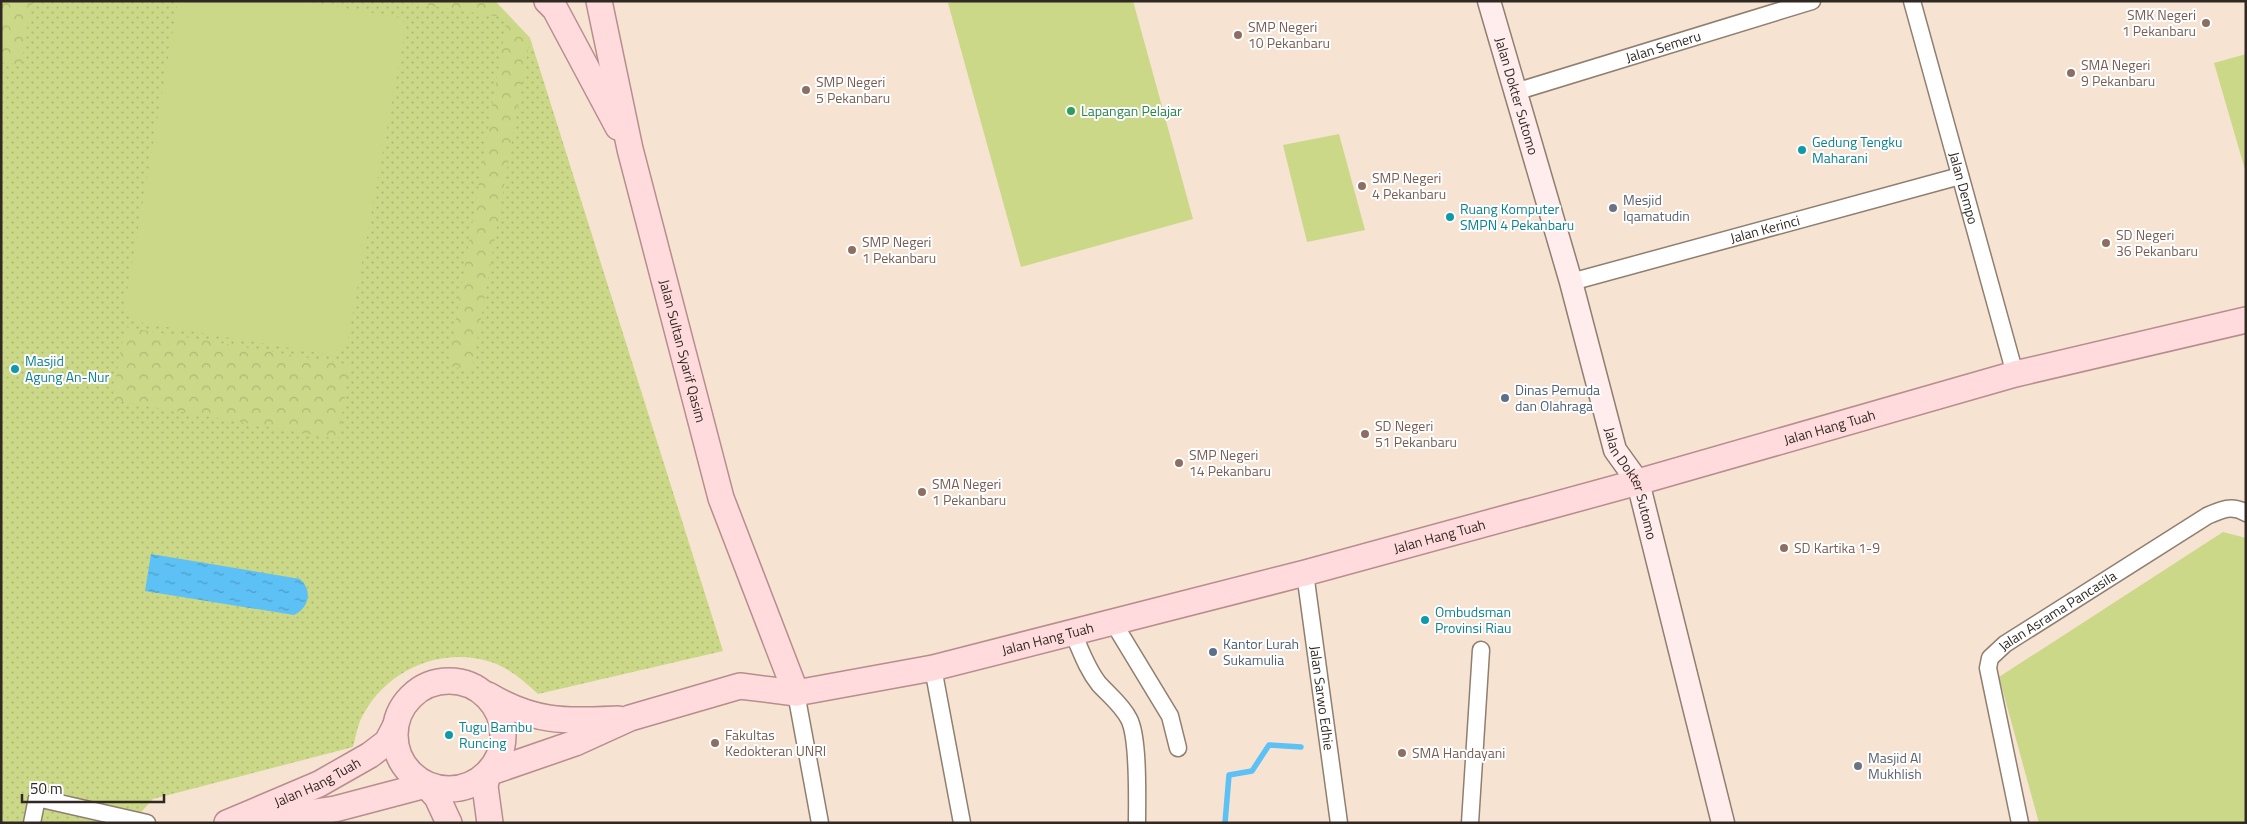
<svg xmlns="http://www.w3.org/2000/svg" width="2247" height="824" font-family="'Titillium Web',sans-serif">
	<defs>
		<pattern id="grass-dots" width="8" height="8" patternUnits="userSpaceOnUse" patternTransform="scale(1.25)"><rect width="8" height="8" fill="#cbd887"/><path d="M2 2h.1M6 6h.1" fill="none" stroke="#afb974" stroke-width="1.8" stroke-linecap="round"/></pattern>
		<pattern id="forest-crowns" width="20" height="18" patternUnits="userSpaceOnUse" patternTransform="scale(1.25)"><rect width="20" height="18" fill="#cbd887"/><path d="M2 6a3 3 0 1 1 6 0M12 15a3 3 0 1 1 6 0" fill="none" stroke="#afb974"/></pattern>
		<pattern id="water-ripples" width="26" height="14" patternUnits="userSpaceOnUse" patternTransform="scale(1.25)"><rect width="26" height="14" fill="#5dc1f5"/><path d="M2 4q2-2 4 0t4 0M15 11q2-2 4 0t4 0" fill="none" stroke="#4d9dc6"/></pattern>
	</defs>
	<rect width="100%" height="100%" fill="#f6e3d2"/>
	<path fill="url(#grass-dots)" d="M 1,1 L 495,1 L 530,38 L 723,651 L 538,694 C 524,681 509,668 491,662 C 439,645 382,672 360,721 C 357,729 355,739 353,747 L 153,799 L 131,823 L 1,823 Z"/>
	<path fill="url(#forest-crowns)" d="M 1,1 L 32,1 L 21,65 L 1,62 Z
		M 402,1 L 495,1 L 530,38 L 472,370 L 448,366 L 507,18 Z
		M 125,327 L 350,365 L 338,439 L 112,400 Z"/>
	<path fill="#cbd887" d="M 178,1 L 304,1 L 401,18 L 406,27 L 347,344 L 337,356 L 132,321 L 124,309 Z
		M 954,1 L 1133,1 L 1193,219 L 1021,267 L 948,3 Z
		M 2246,54 L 2246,173 L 2214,63 Z
		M 1339,134 L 1365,230 L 1307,242 L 1283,145 Z
		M 2223,532 L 2246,538 L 2246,823 L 2039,823 L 1999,677 Z"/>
	<path fill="url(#water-ripples)" d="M 151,554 L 300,579 C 313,591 309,608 294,615 L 145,591 Z"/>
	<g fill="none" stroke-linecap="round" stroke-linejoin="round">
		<path stroke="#5dc1f5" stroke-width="5.5" d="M 1225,823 L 1229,775 L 1252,771 L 1269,745 L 1301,747"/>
		<g stroke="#907f70" stroke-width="19">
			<g id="street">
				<path id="s1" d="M 1912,1 L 2015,374"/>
				<path id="s2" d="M 1515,92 L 1812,1"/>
				<path id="s3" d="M 1571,282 L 1960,176"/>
				<path id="s4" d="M 1305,573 L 1339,823"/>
				<path d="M 1113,622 L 1170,716 L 1178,748"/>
				<path d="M 1073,633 C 1081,651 1087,669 1099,684 C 1110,696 1122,705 1129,719 C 1139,738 1137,799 1137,823"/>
				<path d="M 933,668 L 962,823"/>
				<path d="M 796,693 L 820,823"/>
				<path d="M 32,823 L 37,798 L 147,823"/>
				<path d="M 1470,823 L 1481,650"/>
				<path id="s5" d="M 2020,823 L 1988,668 L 1990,658 L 2005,644 L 2207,516 C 2220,510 2232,504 2246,513"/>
			</g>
		</g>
		<g stroke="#907f70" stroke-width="25">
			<g id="secondary">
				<path id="s6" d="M 1489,1 L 1571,282 L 1615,450 L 1638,482 L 1723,823"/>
			</g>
		</g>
		<g stroke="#b78d8e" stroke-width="28">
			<g id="primary">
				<path d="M 547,1 L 555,9 L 618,127"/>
				<path id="s7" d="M 599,1 L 630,149 L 721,498 L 796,693"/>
				<circle cx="449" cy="735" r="54"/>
				<path d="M 488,695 C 535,723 565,721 618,719"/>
				<path id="s8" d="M 488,773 L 575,743 L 630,718 L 740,686 L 796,693 L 933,668 L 1305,573 L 1638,482 L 2015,374 L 2246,320"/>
				<path d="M 488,773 L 485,786 L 490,823"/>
				<path d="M 426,785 L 437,797 L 449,823"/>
				<path d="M 255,821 L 335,809 L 426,785"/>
				<path id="s9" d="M 227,823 L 319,784 L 370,755 L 387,742 L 395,727"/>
			</g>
		</g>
		<use href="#street" stroke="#fff" stroke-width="16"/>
		<use href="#secondary" stroke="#ffedee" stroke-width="22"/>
		<use href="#primary" stroke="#ffdbdd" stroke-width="25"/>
	</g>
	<g fill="#8d6e63" stroke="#fff" stroke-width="2">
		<circle cx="2206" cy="23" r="5"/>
		<circle cx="1238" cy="35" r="5"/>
		<circle cx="2071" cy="73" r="5"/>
		<circle cx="806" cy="90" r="5"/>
		<circle cx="1362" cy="186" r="5"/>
		<circle cx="2106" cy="243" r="5"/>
		<circle cx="852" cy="250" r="5"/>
		<circle cx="1365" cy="434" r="5"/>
		<circle cx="1179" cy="463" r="5"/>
		<circle cx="922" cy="492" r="5"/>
		<circle cx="1784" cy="548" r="5"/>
		<circle cx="715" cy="743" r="5"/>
		<circle cx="1402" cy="753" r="5"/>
	</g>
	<circle fill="#2e9e5b" stroke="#fff" stroke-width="2" cx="1071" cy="111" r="5"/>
	<g fill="#0f9aa8" stroke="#fff" stroke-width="2">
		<circle cx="1802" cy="150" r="5"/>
		<circle cx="1450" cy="217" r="5"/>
		<circle cx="15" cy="369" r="5"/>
		<circle cx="1425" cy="620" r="5"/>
		<circle cx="449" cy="735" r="5"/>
	</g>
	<g fill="#6b7280" stroke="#fff" stroke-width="2">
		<circle cx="1613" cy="208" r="5"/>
		<circle cx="1858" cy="766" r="5"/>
	</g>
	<g fill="#5c6f8a" stroke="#fff" stroke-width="2">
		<circle cx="1505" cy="398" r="5"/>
		<circle cx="1213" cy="652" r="5"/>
	</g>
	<g text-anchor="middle" stroke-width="4" stroke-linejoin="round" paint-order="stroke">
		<g font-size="14" fill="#785e54" stroke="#fff" text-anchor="start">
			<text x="2196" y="20" text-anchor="end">SMK Negeri<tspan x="2196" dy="16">1 Pekanbaru</tspan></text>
			<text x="1248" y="32">SMP Negeri<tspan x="1248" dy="16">10 Pekanbaru</tspan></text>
			<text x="2081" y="70">SMA Negeri<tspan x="2081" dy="16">9 Pekanbaru</tspan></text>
			<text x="816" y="87">SMP Negeri<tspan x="816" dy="16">5 Pekanbaru</tspan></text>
			<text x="1372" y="183">SMP Negeri<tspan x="1372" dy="16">4 Pekanbaru</tspan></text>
			<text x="2116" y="240">SD Negeri<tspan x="2116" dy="16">36 Pekanbaru</tspan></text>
			<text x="862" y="247">SMP Negeri<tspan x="862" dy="16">1 Pekanbaru</tspan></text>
			<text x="1375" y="431">SD Negeri<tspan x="1375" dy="16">51 Pekanbaru</tspan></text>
			<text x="1189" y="460">SMP Negeri<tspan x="1189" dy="16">14 Pekanbaru</tspan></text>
			<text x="932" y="489">SMA Negeri<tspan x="932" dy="16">1 Pekanbaru</tspan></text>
			<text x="1794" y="553">SD Kartika 1-9</text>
			<text x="725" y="740">Fakultas<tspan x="725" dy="16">Kedokteran UNRI</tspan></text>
			<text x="1412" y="758">SMA Handayani</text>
		</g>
		<g font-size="14" fill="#302923" stroke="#fff">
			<text dy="5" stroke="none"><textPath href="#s2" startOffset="155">Jalan Semeru</textPath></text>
			<text dy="5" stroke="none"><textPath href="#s6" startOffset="99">Jalan Dokter Sutomo</textPath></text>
			<text dy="5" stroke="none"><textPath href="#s1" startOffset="194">Jalan Dempo</textPath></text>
			<text dy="5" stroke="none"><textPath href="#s3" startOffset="201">Jalan Kerinci</textPath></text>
			<text dy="5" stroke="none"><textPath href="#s7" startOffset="360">Jalan Sultan Syarif Qasim</textPath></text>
			<text dy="5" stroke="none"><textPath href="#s8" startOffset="1391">Jalan Hang Tuah</textPath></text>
			<text dy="5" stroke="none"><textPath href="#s6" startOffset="504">Jalan Dokter Sutomo</textPath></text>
			<text dy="5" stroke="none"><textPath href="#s8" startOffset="986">Jalan Hang Tuah</textPath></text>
			<text dy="5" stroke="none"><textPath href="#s5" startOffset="251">Jalan Asrama Pancasila</textPath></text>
			<text dy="5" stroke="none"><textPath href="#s8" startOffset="581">Jalan Hang Tuah</textPath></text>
			<text dy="5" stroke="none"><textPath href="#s4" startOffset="126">Jalan Sarwo Edhie</textPath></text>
			<text dy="5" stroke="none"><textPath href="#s9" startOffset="99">Jalan Hang Tuah</textPath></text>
		</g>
		<g font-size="14" fill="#27864d" stroke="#fff" text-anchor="start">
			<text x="1081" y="116">Lapangan Pelajar</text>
		</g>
		<g font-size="14" fill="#0d838f" stroke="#fff" text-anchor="start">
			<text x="1812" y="147">Gedung Tengku<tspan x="1812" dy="16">Maharani</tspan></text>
			<text x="1460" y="214">Ruang Komputer<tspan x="1460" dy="16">SMPN 4 Pekanbaru</tspan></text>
			<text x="25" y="366">Masjid<tspan x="25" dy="16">Agung An-Nur</tspan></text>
			<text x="1435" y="617">Ombudsman<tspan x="1435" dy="16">Provinsi Riau</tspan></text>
			<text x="459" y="732">Tugu Bambu<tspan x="459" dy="16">Runcing</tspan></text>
		</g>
		<g font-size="14" fill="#5b616d" stroke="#fff" text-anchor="start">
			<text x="1623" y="205">Mesjid<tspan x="1623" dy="16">Iqamatudin</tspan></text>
			<text x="1868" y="763">Masjid Al<tspan x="1868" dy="16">Mukhlish</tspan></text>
		</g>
		<g font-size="14" fill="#4e5e75" stroke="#fff" text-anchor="start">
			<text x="1515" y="395">Dinas Pemuda<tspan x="1515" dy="16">dan Olahraga</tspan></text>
			<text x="1223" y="649">Kantor Lurah<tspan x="1223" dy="16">Sukamulia</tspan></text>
		</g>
	</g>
	<rect width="2247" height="824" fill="none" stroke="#302923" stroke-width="5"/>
	<path d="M22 794v8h142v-8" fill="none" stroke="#302923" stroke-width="2.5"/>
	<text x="30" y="794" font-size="15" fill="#302923" stroke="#ffffff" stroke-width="4" paint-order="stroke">50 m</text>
</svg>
